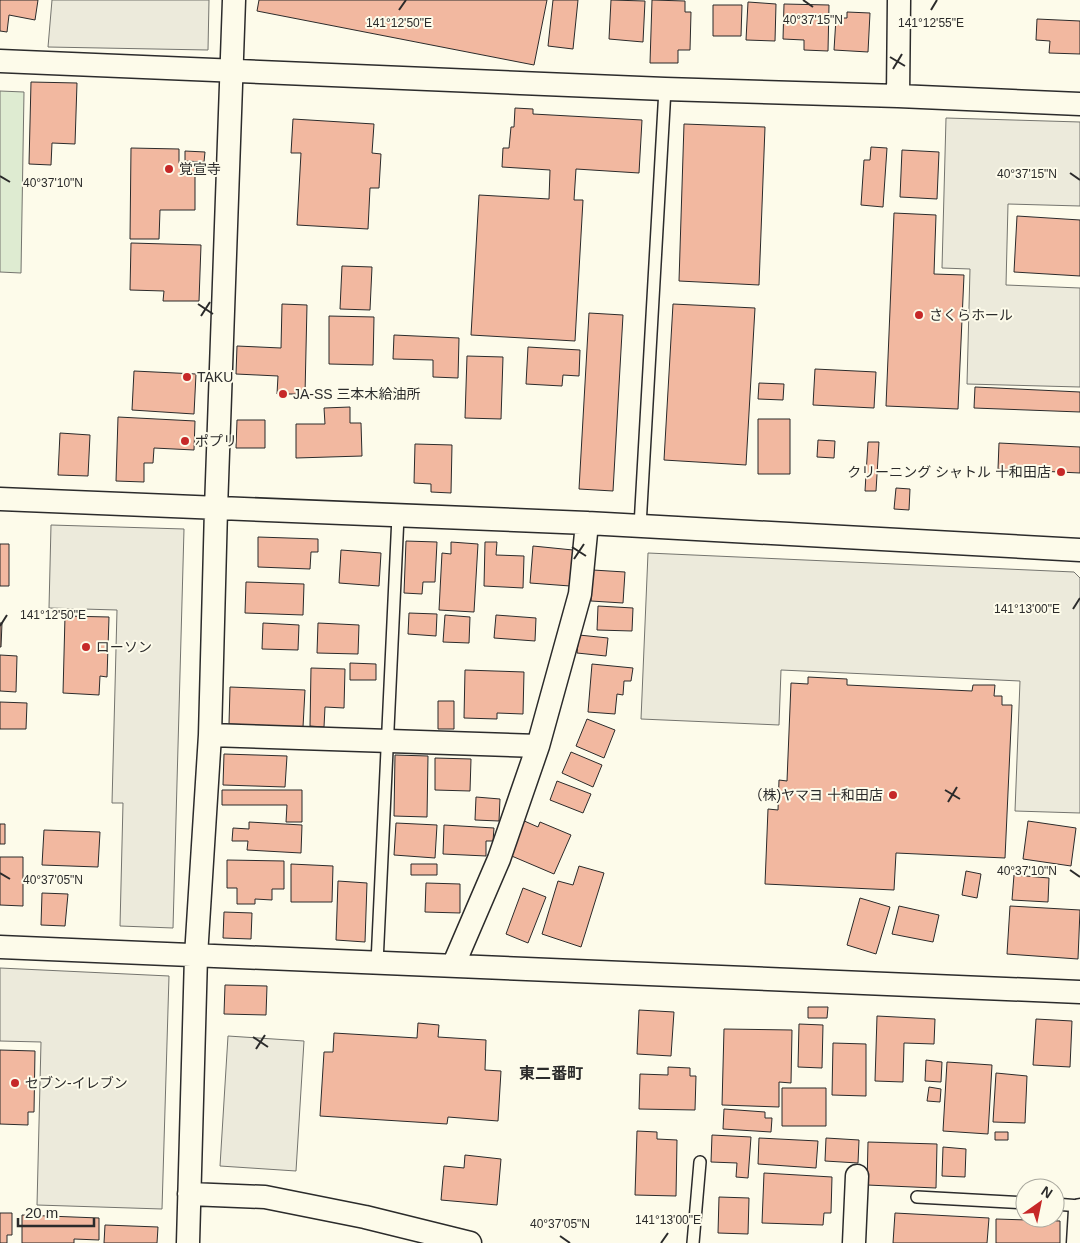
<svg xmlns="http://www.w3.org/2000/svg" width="1080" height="1243" font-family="Arial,'Noto Sans JP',sans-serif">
	<rect width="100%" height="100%" fill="#fdfbea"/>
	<path fill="#deebd1" stroke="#74746e" d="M 0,91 L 24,92 L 21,273 L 0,272 Z"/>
	<path fill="#eceadb" stroke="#74746e" d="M 52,0 L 209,0 L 208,50 L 48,47 Z
		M 946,118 L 1080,122 L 1080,206 L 1008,204 L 1006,285 L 1080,288 L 1080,387 L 967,384 L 970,269 L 942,268 Z
		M 51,525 L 184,529 L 173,928 L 120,926 L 123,803 L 112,803 L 117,610 L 49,608 Z
		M 648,553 L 1074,572 L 1080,578 L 1080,813 L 1015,811 L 1020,681 L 781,670 L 779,725 L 641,719 Z
		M 0,968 L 169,976 L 162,1209 L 37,1205 L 41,1042 L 0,1041 Z
		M 228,1036 L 304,1041 L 296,1171 L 220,1166 Z"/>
	<path fill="#f2b8a0" stroke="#2b2b2b" d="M 0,0 L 38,0 L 35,20 L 9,15 L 7,32 L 0,31 Z
		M 259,0 L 547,0 L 534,65 L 257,11 Z
		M 553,0 L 578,0 L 573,49 L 548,46 Z
		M 611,0 L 645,1 L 643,42 L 609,39 Z
		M 652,0 L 685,1 L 685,12 L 691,12 L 690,50 L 678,50 L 678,63 L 650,63 Z
		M 748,2 L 776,4 L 775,41 L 746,40 Z
		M 784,4 L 829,5 L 828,51 L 804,50 L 804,40 L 783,39 Z
		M 713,5 L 742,5 L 741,36 L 713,36 Z
		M 847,12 L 870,13 L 868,52 L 834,50 L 836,18 L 847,18 Z
		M 1037,19 L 1080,21 L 1080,54 L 1049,53 L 1050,41 L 1036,40 Z
		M 31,82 L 77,83 L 75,144 L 52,143 L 51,165 L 29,164 Z
		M 515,108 L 533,109 L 533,114 L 642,120 L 639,173 L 576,169 L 574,200 L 583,200 L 575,341 L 471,335 L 479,195 L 549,199 L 550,170 L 502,167 L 503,148 L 509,148 L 511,127 L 514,127 Z
		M 293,119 L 374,124 L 372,153 L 381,154 L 379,188 L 370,188 L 368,229 L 297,225 L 301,153 L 291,153 Z
		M 684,124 L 765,127 L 759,285 L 679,281 Z
		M 871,147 L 887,148 L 883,207 L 861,205 L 864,160 L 870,160 Z
		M 131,148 L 179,149 L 179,166 L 195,167 L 195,210 L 160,210 L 159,239 L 130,239 Z
		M 902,150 L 939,152 L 937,199 L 900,197 Z
		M 185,151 L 205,152 L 204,162 L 185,161 Z
		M 894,213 L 936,215 L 934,274 L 964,275 L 958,409 L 886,406 Z
		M 1017,216 L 1080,220 L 1080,276 L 1014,272 Z
		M 131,243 L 201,245 L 199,301 L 163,301 L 164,291 L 130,290 Z
		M 342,266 L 372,267 L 370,310 L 340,309 Z
		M 282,304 L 307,305 L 305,394 L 277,394 L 278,376 L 236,374 L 237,346 L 281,348 Z
		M 673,304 L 755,308 L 746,465 L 664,460 Z
		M 589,313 L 623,315 L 613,491 L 579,489 Z
		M 329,316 L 374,317 L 373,365 L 329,364 Z
		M 394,335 L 459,338 L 458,378 L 433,377 L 433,360 L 393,359 Z
		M 528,347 L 580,350 L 579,376 L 563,375 L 562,386 L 526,384 Z
		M 467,356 L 503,357 L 501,419 L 465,418 Z
		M 815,369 L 876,372 L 874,408 L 813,405 Z
		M 134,371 L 196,374 L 194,414 L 132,410 Z
		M 759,383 L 784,384 L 783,400 L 758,399 Z
		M 975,387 L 1080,392 L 1080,412 L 974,408 Z
		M 350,407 L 350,423 L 361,423 L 362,456 L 296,458 L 296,424 L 325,424 L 324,408 Z
		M 118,417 L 195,421 L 194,450 L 154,448 L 153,463 L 144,463 L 144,482 L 116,481 Z
		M 758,419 L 790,419 L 790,474 L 758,474 Z
		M 237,420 L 265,420 L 265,448 L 236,448 Z
		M 60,433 L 90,435 L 88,476 L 58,475 Z
		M 818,440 L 835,441 L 834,458 L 817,457 Z
		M 868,442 L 879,442 L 876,491 L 865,491 Z
		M 999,443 L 1080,447 L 1080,473 L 998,469 Z
		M 415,444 L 452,445 L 451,493 L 431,492 L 431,484 L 414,483 Z
		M 896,488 L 910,489 L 909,510 L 894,509 Z
		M 258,537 L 318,539 L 318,552 L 311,552 L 310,569 L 258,567 Z
		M 406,541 L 437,542 L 435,582 L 423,582 L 422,594 L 404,593 Z
		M 451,542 L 478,544 L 474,612 L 439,610 L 442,553 L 451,554 Z
		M 485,542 L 497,542 L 496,555 L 524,556 L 523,588 L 484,586 Z
		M 0,544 L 9,544 L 9,586 L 0,586 Z
		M 533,546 L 573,550 L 570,586 L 530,583 Z
		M 341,550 L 381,553 L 379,586 L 339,583 Z
		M 593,570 L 625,572 L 623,603 L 591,601 Z
		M 246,582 L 304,584 L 303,615 L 245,613 Z
		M 598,606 L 633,608 L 632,631 L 597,630 Z
		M 409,613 L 437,614 L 436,636 L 408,634 Z
		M 445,615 L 470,617 L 469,643 L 443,642 Z
		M 496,615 L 536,618 L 535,641 L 494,638 Z
		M 65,616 L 109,617 L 107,677 L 100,676 L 99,695 L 63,693 Z
		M 0,623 L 2,623 L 1,647 L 0,647 Z
		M 263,623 L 299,625 L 298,650 L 262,649 Z
		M 318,623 L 359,625 L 358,654 L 317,653 Z
		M 579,635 L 608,638 L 606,656 L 577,653 Z
		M 0,655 L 17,656 L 16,692 L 0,691 Z
		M 350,663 L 376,664 L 376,680 L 350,680 Z
		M 592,664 L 633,668 L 631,681 L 624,681 L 623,695 L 617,694 L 615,714 L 588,712 Z
		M 311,668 L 345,669 L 344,708 L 325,707 L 324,727 L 310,726 Z
		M 465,670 L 524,672 L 523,714 L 497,713 L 497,719 L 464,718 Z
		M 808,677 L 847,679 L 847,685 L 972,691 L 973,685 L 995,685 L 994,696 L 1002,696 L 1002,705 L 1012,705 L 1005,858 L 896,853 L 894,890 L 765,884 L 768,809 L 778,810 L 779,780 L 787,781 L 791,683 L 808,684 Z
		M 230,687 L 305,690 L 303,727 L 229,724 Z
		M 438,701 L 454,701 L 454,729 L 438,729 Z
		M 0,702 L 27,703 L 26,729 L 0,729 Z
		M 587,719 L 615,730 L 604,758 L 576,746 Z
		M 571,752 L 602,765 L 593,787 L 562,773 Z
		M 224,754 L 287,756 L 285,787 L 223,785 Z
		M 395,755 L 428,756 L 427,817 L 394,816 Z
		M 435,758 L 471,759 L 470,791 L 435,790 Z
		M 557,781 L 591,794 L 583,813 L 550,800 Z
		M 222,790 L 302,790 L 302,822 L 286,822 L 287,805 L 222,805 Z
		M 476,797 L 500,799 L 499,821 L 475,820 Z
		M 522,820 L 538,827 L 540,822 L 571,835 L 554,874 L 507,854 Z
		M 1028,821 L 1076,828 L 1071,866 L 1023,859 Z
		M 249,822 L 302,825 L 301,853 L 247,850 L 248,841 L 232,841 L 233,828 L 249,829 Z
		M 396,823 L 437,825 L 435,858 L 394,855 Z
		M 0,824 L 5,824 L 5,844 L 0,844 Z
		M 444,825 L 494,828 L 493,841 L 486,841 L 486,856 L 443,854 Z
		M 44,830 L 100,832 L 98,867 L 42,865 Z
		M 0,857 L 23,857 L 23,906 L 0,905 Z
		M 227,860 L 284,861 L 284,889 L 272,889 L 272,900 L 255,899 L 255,904 L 237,904 L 237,888 L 227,888 Z
		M 291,864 L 333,866 L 332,902 L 291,902 Z
		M 411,864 L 437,864 L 437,875 L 411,875 Z
		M 579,866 L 604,873 L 581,947 L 542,934 L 558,881 L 573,885 Z
		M 966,871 L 981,874 L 977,898 L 962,895 Z
		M 1014,875 L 1049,878 L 1048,902 L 1012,900 Z
		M 338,881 L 367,883 L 365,942 L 336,940 Z
		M 426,883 L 460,884 L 460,913 L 425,912 Z
		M 523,888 L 546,897 L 528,943 L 506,934 Z
		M 42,893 L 68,894 L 65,926 L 41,925 Z
		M 860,898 L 890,907 L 876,954 L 847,945 Z
		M 899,906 L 939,915 L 933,942 L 892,934 Z
		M 1010,906 L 1080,910 L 1078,959 L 1007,954 Z
		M 224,912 L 252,913 L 251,939 L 223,938 Z
		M 225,985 L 267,986 L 266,1015 L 224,1014 Z
		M 808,1007 L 828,1007 L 827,1018 L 808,1018 Z
		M 639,1010 L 674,1012 L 671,1056 L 637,1054 Z
		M 877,1016 L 935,1019 L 934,1044 L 904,1043 L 903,1082 L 875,1081 Z
		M 1036,1019 L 1072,1021 L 1070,1067 L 1033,1065 Z
		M 418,1023 L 439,1025 L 438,1037 L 486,1040 L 485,1070 L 501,1071 L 498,1121 L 448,1117 L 447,1124 L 320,1116 L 324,1052 L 333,1052 L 334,1033 L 417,1038 Z
		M 799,1024 L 823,1025 L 822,1068 L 798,1067 Z
		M 724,1029 L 792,1030 L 791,1083 L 779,1082 L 779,1107 L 722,1105 Z
		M 833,1043 L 866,1044 L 866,1096 L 832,1095 Z
		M 0,1050 L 35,1051 L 34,1112 L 28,1112 L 28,1125 L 0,1124 Z
		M 926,1060 L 942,1062 L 941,1082 L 925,1081 Z
		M 947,1062 L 992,1065 L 988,1134 L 943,1131 Z
		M 668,1067 L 690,1068 L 690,1076 L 696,1076 L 695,1110 L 639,1109 L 640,1074 L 668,1075 Z
		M 996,1073 L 1027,1076 L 1025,1123 L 993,1122 Z
		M 929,1087 L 941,1089 L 940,1102 L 927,1101 Z
		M 782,1088 L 826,1088 L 826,1126 L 782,1126 Z
		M 724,1109 L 765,1112 L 765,1118 L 772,1118 L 771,1132 L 723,1129 Z
		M 637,1131 L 657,1132 L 657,1139 L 677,1140 L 676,1196 L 635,1195 Z
		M 995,1132 L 1008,1132 L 1008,1140 L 995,1140 Z
		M 712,1135 L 751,1137 L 748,1178 L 736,1177 L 737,1163 L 711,1162 Z
		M 759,1138 L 818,1141 L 816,1168 L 758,1164 Z
		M 826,1138 L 859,1140 L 858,1163 L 825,1161 Z
		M 868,1142 L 937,1144 L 936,1188 L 867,1185 Z
		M 943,1147 L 966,1149 L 965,1177 L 942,1176 Z
		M 465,1155 L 501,1159 L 497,1205 L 441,1200 L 444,1166 L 464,1168 Z
		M 764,1173 L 832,1177 L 831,1213 L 824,1213 L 823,1225 L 762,1223 Z
		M 719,1197 L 749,1198 L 748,1234 L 718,1233 Z
		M 0,1213 L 12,1213 L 12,1235 L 7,1235 L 7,1243 L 0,1243 Z
		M 895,1213 L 989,1218 L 987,1243 L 893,1243 Z
		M 22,1215 L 99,1218 L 99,1240 L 74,1239 L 74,1243 L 22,1243 Z
		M 996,1219 L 1060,1221 L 1060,1243 L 996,1243 Z
		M 105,1225 L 158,1227 L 157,1243 L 104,1243 Z"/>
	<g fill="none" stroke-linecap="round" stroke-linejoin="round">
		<g stroke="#2b2b2b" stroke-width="14">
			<path id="lane" d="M 640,526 L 665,89
				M 377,963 L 398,516
				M 917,1197 L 1025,1203
				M 1055,1204 L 1080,1206
				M 693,1243 L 700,1162"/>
		</g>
		<g stroke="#2b2b2b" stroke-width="25">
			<path id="street" d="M 0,61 L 665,89 L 898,96 L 1080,104
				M 898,96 L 899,0
				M 0,499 L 587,523 L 1080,550
				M 210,735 L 538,746
				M 0,947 L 1080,992
				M 453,966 L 499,859 L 538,746 L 580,594 L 587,523
				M 189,1194 L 265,1197 L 365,1217 L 470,1243
				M 188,1243 L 196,956 L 210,735 L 216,509 L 234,0
				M 854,1243 L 857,1176
				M 1078,1243 L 1080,1210"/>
		</g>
		<use href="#lane" stroke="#fdfbea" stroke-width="11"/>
		<use href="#street" stroke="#fdfbea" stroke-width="22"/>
	</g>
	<path fill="none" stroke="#2b2b2b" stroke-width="2" d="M 803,0 L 813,7M 399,10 L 406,0M 931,10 L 937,0M 890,57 L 905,66M 893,69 L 902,54M 1070,173 L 1080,180M 0,176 L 10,182M 198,304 L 213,314M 201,316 L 210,302M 572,547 L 586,556M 574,559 L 584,544M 1073,609 L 1080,598M 0,626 L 7,615M 945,790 L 960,799M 948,802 L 957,787M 1070,870 L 1080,877M 0,873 L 10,879M 253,1037 L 268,1047M 256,1049 L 265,1035M 560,1236 L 570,1243M 661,1243 L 668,1233"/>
	<g fill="#c62828" stroke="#fdfbea" stroke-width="2">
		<circle cx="169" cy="169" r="5"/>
		<circle cx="919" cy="315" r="5"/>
		<circle cx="187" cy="377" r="5"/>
		<circle cx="283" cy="394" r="5"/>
		<circle cx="185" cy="441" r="5"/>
		<circle cx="1061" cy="472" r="5"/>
		<circle cx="86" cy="647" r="5"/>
		<circle cx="893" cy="795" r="5"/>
		<circle cx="15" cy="1083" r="5"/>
	</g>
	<g text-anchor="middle" stroke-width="4" stroke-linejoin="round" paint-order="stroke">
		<g font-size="14" fill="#2b2b2b" stroke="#fdfbea" text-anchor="start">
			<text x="179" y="174">覚宣寺</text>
			<text x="929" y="320">さくらホール</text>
			<text x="197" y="382">TAKU</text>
			<text x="293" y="399">JA-SS 三本木給油所</text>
			<text x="195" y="446">ポプリ</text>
			<text x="1051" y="477" text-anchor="end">クリーニング シャトル 十和田店</text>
			<text x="96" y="652">ローソン</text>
			<text x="883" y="800" text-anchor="end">（株)ヤマヨ 十和田店</text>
			<text x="25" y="1088">セブン-イレブン</text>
		</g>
		<g font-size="16" font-weight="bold" fill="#2b2b2b" stroke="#fdfbea">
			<text x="551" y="1079">東二番町</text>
		</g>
	</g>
	<g font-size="12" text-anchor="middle" fill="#2b2b2b" stroke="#fdfbea" stroke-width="4" stroke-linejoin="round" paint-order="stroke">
		<text x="813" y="24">40°37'15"N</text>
		<text x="399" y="27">141°12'50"E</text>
		<text x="931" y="27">141°12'55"E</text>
		<text x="1027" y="178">40°37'15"N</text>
		<text x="53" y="187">40°37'10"N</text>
		<text x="1027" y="613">141°13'00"E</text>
		<text x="53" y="619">141°12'50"E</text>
		<text x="1027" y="875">40°37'10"N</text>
		<text x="53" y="884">40°37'05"N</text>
		<text x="668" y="1224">141°13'00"E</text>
		<text x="560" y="1228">40°37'05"N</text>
	</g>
	<g transform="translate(1040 1203) rotate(33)"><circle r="24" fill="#fdfbea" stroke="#a9a89e"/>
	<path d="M0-4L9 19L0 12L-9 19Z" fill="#c62828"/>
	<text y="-8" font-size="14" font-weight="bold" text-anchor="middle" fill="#2b2b2b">N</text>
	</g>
	<path d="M18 1218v8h76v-8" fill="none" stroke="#2b2b2b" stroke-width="2.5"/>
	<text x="25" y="1218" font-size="15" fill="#2b2b2b" stroke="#fdfbea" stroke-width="4" paint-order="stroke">20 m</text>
</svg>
